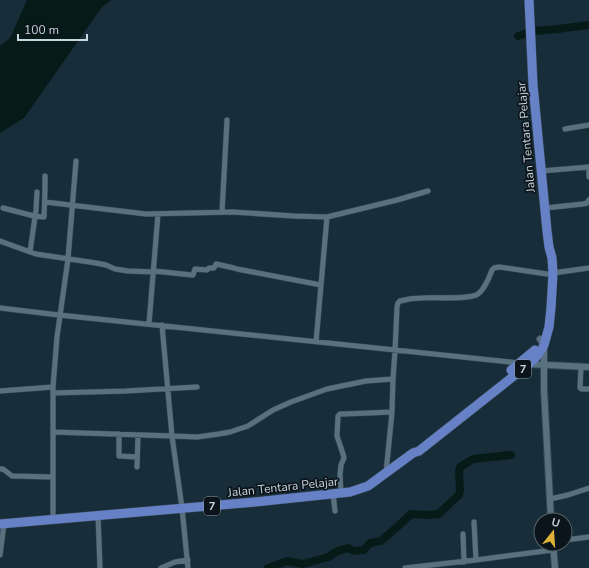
<svg xmlns="http://www.w3.org/2000/svg" width="589" height="568" font-family="'Nunito Sans',sans-serif">
	<rect width="100%" height="100%" fill="#182d3a"/>
	<path fill="#061b17" d="M 27,0 L 111,0 L 102,7 L 24,118 L 0,133 L 0,46 L 10,38 Z"/>
	<g fill="none" stroke-linecap="round" stroke-linejoin="round">
		<path stroke="#061b17" stroke-width="8" d="M 518,36 L 534,31 L 558,29 L 589,25
			M 268,568 L 287,561 L 303,564 L 328,557 L 338,551 L 348,548 L 354,551 L 364,550 L 370,543 L 381,541 L 396,528 L 411,514 L 427,515 L 439,514 L 449,504 L 459,495 L 460,490 L 459,472 L 460,467 L 473,459 L 511,455"/>
		<g stroke="#364752" stroke-width="6">
			<path id="minor" d="M 565,129 L 589,125
				M 589,167 L 589,177
				M 541,171 L 589,167
				M 45,202 L 146,214 L 233,212 L 294,216 L 327,217 L 397,200 L 428,191
				M 3,208 L 34,216 L 44,217 L 45,189 L 45,176
				M 545,208 L 583,204 L 587,203 L 589,200
				M 222,212 L 227,120
				M 0,241 L 36,254 L 96,263 L 106,265 L 115,269 L 128,271 L 154,272
				M 30,252 L 36,210 L 37,192
				M 154,271 L 192,275 L 193,275 L 195,269 L 207,270 L 209,268 L 214,268 L 216,264 L 234,268 L 237,269 L 321,285
				M 553,273 L 589,268
				M 0,308 L 59,315 L 519,363
				M 149,324 L 158,214
				M 162,325 L 172,436 L 182,508 L 188,568
				M 316,342 L 327,217
				M 581,367 L 580,388 L 582,389 L 589,389
				M 53,387 L 57,337 L 68,259 L 76,161
				M 0,391 L 53,387 L 53,519
				M 53,393 L 126,391 L 197,387
				M 53,432 L 172,436 L 197,437 L 219,434 L 230,432 L 248,426 L 273,410 L 291,402 L 327,389 L 366,381 L 393,379 L 395,351 L 397,307 L 398,303 L 400,301 C 407,299 415,298 422,298 C 434,297 470,300 478,294 C 485,289 489,278 492,270 L 494,268 L 499,267 L 520,270 L 547,274
				M 119,434 L 119,456 L 137,457
				M 137,467 L 138,435
				M 0,469 L 3,469 L 12,476 L 53,477
				M 386,473 L 392,412 L 393,379
				M 341,492 L 340,475 L 341,465 L 344,458 L 343,454 L 337,436 L 338,416 L 340,414 L 344,414 L 392,412
				M 333,493 L 335,511
				M 550,499 L 568,495 L 589,488
				M 98,515 L 100,568
				M 474,522 L 476,560
				M 463,534 L 464,562
				M 565,540 L 589,537
				M 0,555 L 4,524
				M 161,568 L 175,562 L 188,560
				M 405,568 L 476,560 L 553,550"/>
		</g>
		<g stroke="#364752" stroke-width="8">
			<path id="tertiary" d="M 540,339 L 544,345 L 544,390 L 551,520
				M 527,364 L 589,367
				M 553,544 L 555,568"/>
		</g>
		<g stroke="#364752" stroke-width="10">
			<path id="trunk" d="M 511,370 L 535,350
				M 0,524 L 255,502 L 350,492 L 368,486 L 413,453 L 419,451 L 529,364 L 537,356 L 542,349 L 544,345 L 549,327 L 551,308 L 553,273 L 552,258 L 549,247 L 547,231 L 533,85 L 529,0"/>
		</g>
		<use href="#minor" stroke="#59707f" stroke-width="5"/>
		<use href="#tertiary" stroke="#59707f" stroke-width="6"/>
		<use href="#trunk" stroke="#6681c6" stroke-width="9"/>
	</g>
	<g text-anchor="middle" stroke-width="3.5" stroke-linejoin="round" paint-order="stroke">
		<g fill="#0b141a" stroke="#909ba3" stroke-width="1">
			<rect x="515" y="360" width="16" height="18" rx="3"/>
			<rect x="204" y="497" width="16" height="18" rx="3"/>
		</g>
		<g font-size="11" font-weight="bold" fill="#c9d5de">
			<text x="523" y="373">7</text>
			<text x="212" y="510">7</text>
		</g>
		<g font-size="12" fill="#c9d5de" stroke="#0b141a">
			<text transform="translate(526 137) rotate(-95)" y="4">Jalan Tentara Pelajar</text>
			<text transform="translate(283 487) rotate(-6)" y="4">Jalan Tentara Pelajar</text>
		</g>
	</g>
	<g transform="translate(553 532) rotate(17)"><circle r="19" fill="#0b141a" stroke="#576168"/>
	<path d="M0-3L7 15L0 10L-7 15Z" fill="#ddb133"/>
	<text y="-6" font-size="11" font-weight="bold" text-anchor="middle" fill="#c9d5de">U</text>
	</g>
	<path d="M18 34v6h69v-6" fill="none" stroke="#c9d5de" stroke-width="2"/>
	<text x="24" y="34" font-size="12" fill="#c9d5de" stroke="#0b141a" stroke-width="3" paint-order="stroke">100 m</text>
</svg>
